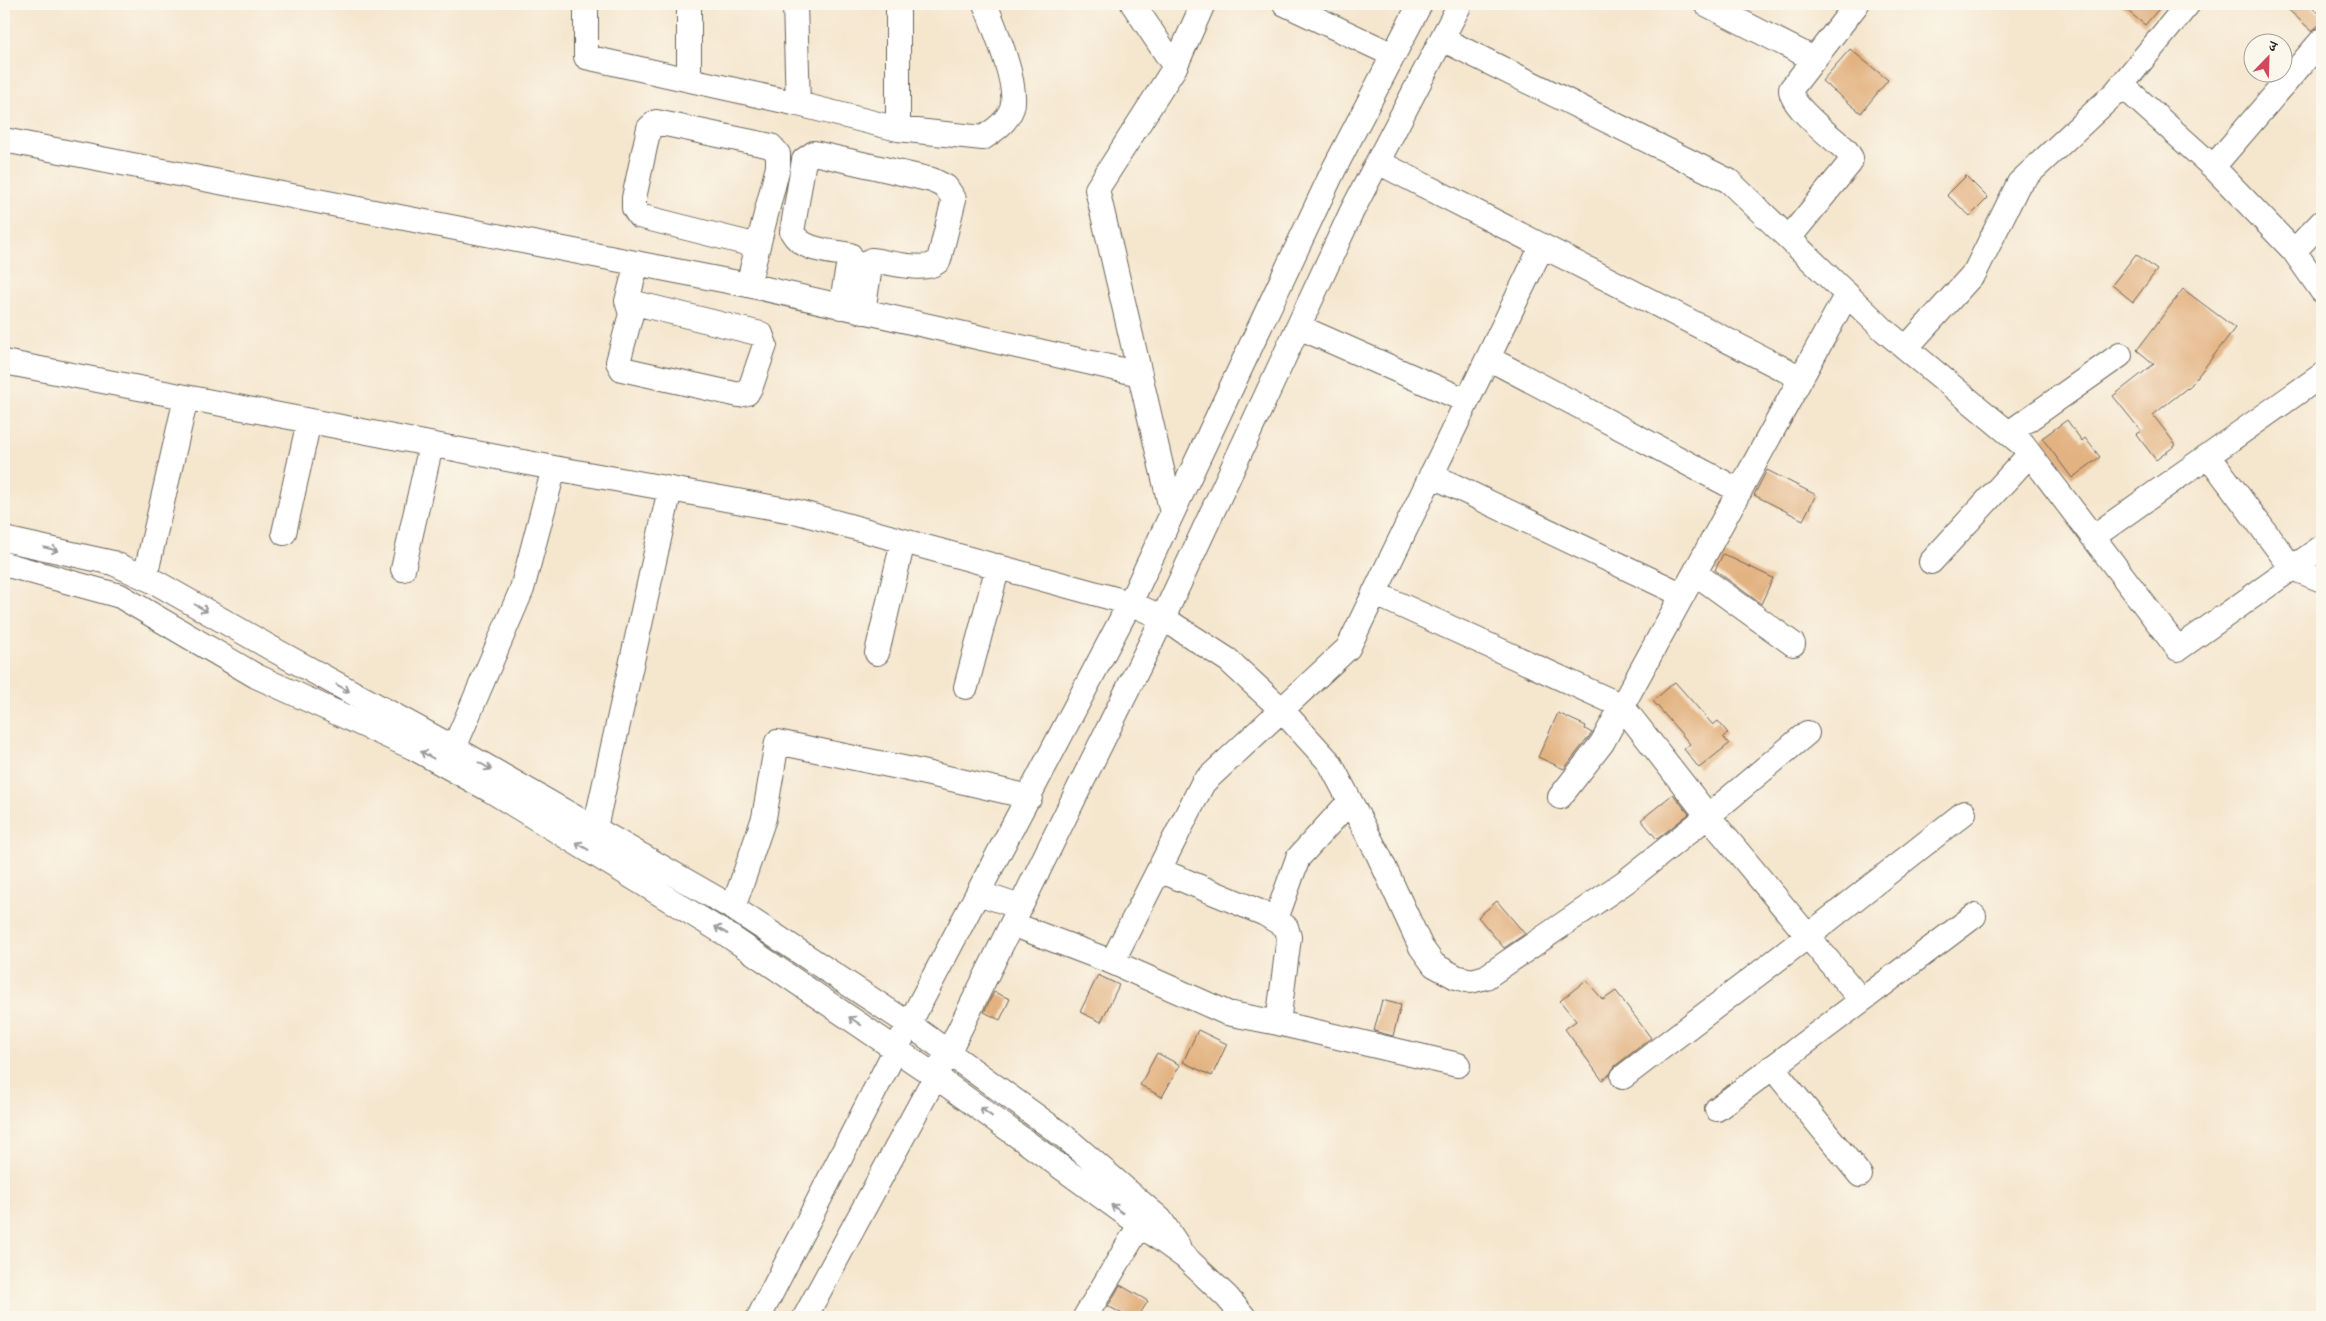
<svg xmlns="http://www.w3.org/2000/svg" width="2326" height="1321" font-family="'EB Garamond','Noto Serif Devanagari',serif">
	<rect width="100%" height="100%" fill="#fbf7ec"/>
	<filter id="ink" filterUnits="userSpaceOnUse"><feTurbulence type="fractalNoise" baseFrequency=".02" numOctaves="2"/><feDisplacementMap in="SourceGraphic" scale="10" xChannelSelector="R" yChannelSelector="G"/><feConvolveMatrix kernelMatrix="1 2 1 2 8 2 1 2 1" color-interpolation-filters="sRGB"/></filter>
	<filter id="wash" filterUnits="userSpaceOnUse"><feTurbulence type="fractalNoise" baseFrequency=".0096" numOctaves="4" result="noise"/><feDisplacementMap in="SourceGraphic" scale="20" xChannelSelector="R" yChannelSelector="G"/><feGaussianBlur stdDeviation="1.12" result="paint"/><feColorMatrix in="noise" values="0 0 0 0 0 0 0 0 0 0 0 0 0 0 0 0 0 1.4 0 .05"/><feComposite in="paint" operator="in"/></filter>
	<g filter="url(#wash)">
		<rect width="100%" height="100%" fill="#f5e6ce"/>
		<g id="blocks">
			<path fill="#e3b281" d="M 2119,4 L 2163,4 L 2145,25 Z
				M 2282,4 L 2309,4 L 2322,16 L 2322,22 L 2312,31 Z
				M 1850,49 L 1888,80 L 1861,113 L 1822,81 Z
				M 1966,176 L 1988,198 L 1970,216 L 1947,195 Z
				M 2136,254 L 2157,270 L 2133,302 L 2112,285 Z
				M 2183,289 L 2235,328 L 2188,389 L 2187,388 L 2153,415 L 2176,445 L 2156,460 L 2136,434 L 2141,431 L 2113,396 L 2154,364 L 2137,350 Z
				M 2067,420 L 2082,441 L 2085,438 L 2100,457 L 2072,478 L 2042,438 Z
				M 1767,470 L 1816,495 L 1803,520 L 1754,495 Z
				M 1723,554 L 1773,578 L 1761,604 L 1715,570 Z
				M 1675,682 L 1713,725 L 1718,721 L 1728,733 L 1723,737 L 1729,744 L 1699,768 L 1684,749 L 1690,744 L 1653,701 Z
				M 1558,713 L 1586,726 L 1585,729 L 1592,733 L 1564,769 L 1538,757 Z
				M 1673,794 L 1689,814 L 1657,839 L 1641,820 Z
				M 1497,901 L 1525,934 L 1504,948 L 1478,917 Z
				M 1098,975 L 1119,985 L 1101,1022 L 1080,1012 Z
				M 1586,980 L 1603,1000 L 1616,991 L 1651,1038 L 1615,1066 L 1610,1074 L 1602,1080 L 1565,1029 L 1576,1021 L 1560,1001 Z
				M 994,992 L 1010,999 L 1000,1020 L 984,1012 Z
				M 1382,1000 L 1401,1005 L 1393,1036 L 1374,1031 Z
				M 1198,1030 L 1227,1044 L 1212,1076 L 1183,1062 Z
				M 1157,1053 L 1180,1065 L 1162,1097 L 1140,1085 Z
				M 1120,1285 L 1148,1301 L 1138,1317 L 1128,1317 L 1108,1306 Z"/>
		</g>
	</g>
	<g filter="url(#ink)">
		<use href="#blocks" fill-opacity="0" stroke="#68635a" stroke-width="1"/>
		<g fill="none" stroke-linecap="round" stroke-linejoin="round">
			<g stroke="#68635a" stroke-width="26">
				<path id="minor" d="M 586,4 L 586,57 L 798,104 L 898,129 L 983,138 C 995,130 1007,122 1012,108 C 1019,85 994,26 985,4
					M 795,4 L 798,104
					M 898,4 L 898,129
					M 1133,4 L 1175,67
					M 1285,4 L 1393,55
					M 1706,4 L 1814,59
					M 1442,39 L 1729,181 L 1884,330 L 2023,445 L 2178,649 L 2322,547
					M 689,80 L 689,4
					M 2122,85 L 2213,167 L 2294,251 L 2322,291
					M 4,140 L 748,285 L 1140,374
					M 1378,162 L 1801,378
					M 2213,167 L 2322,40
					M 1789,238 L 1850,163 L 1851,158 L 1846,150 C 1833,138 1790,106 1791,89 L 1857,4
					M 2294,251 L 2322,222
					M 748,285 L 778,167 L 778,154 L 771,146 L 656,122 L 649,128 L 634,198 L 634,208 L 639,216 L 758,246
					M 1847,294 L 1622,706 L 1708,816 L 1861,1000
					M 627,301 L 761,334 L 765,345 L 751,386 L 747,393 L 739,395 L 622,369 L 618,362 L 631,314 L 627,301 L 637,263
					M 841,307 L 850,255 C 830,251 802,251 792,232 L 804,160 L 814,153 L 932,180 L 946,187 L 954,199 L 939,260 C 928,274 888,262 871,260 L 863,312
					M 1299,327 L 1467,401
					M 1906,348 L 1975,272 L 2019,183 L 2115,93 L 2188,4
					M 1488,358 L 1740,491
					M 4,362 L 554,468 L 798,512 L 1130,603 L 1163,618 L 1228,660 L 1281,709 L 1330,763 L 1378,854 L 1421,947 L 1434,965 L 1456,977 L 1471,981 L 1486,977 L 1625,882 L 1708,816 L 1807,733
					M 2009,433 L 2120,355
					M 2208,455 L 2292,568 L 2322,580
					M 1431,475 L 1683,595
					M 1172,513 L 1097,189 L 1175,67 L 1203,4
					M 284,533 L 309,421
					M 2093,537 L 2322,375
					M 4,539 L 113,563 L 157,583 L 278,652 L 454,748 L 733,908 L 909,1024 L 1065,1137 L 1160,1219 L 1178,1246
					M 1931,562 L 2030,454
					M 4,564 L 120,596 L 256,676 L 414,748 L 490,790 L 729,936 L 935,1076 L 1185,1257 L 1227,1297 L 1244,1317
					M 403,569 L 431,445
					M 1695,573 L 1793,644
					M 145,577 L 186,398
					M 1374,593 L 1622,706 L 1602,743 L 1560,797
					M 877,653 L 903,541
					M 966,687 L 998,566
					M 454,748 L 522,589 L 554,468
					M 595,828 L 670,489
					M 1159,870 L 1265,914 L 1286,927 L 1289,937 L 1278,1023
					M 978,893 L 1020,907
					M 733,908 L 764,818 L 777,742 L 908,769 L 1030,797
					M 1276,919 L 1298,858 L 1350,801
					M 1012,924 L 1112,962 L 1227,1013 L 1278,1023 L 1458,1065
					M 1112,962 L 1203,783 L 1348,648 L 1542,246
					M 1772,1067 L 1860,1175
					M 1623,1077 L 1808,936 L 1964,813
					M 1717,1109 L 1974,916
					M 759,1317 L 896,1049 L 1130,603 L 1334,169 L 1420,4
					M 805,1317 L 948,1053 L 1163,618 L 1352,211 L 1460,4
					M 1085,1317 L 1140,1225"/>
			</g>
			<use href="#minor" stroke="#fff" stroke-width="24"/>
		</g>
		<defs><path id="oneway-shaft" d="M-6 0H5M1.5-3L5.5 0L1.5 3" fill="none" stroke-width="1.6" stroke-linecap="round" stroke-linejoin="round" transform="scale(1.25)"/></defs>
		<g stroke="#999">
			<use href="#oneway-shaft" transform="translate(51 549) rotate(13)"/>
			<use href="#oneway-shaft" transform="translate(201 608) rotate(30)"/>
			<use href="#oneway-shaft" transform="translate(343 688) rotate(29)"/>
			<use href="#oneway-shaft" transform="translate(427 755) rotate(-151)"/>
			<use href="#oneway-shaft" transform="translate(485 766) rotate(30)"/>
			<use href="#oneway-shaft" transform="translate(582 846) rotate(-149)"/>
			<use href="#oneway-shaft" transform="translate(721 930) rotate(-149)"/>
			<use href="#oneway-shaft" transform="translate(855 1021) rotate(-146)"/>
			<use href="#oneway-shaft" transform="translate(986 1112) rotate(-144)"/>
			<use href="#oneway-shaft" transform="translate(1117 1209) rotate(-145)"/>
		</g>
	</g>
	<rect width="2326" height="1321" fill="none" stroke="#fbf7ec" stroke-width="20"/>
	<g transform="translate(2268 58) rotate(23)"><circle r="24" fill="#fbf7ec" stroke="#a29f99"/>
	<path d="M0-4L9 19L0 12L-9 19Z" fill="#d1495b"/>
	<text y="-8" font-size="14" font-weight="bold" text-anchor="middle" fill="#1c1c1c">उ</text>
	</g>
</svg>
